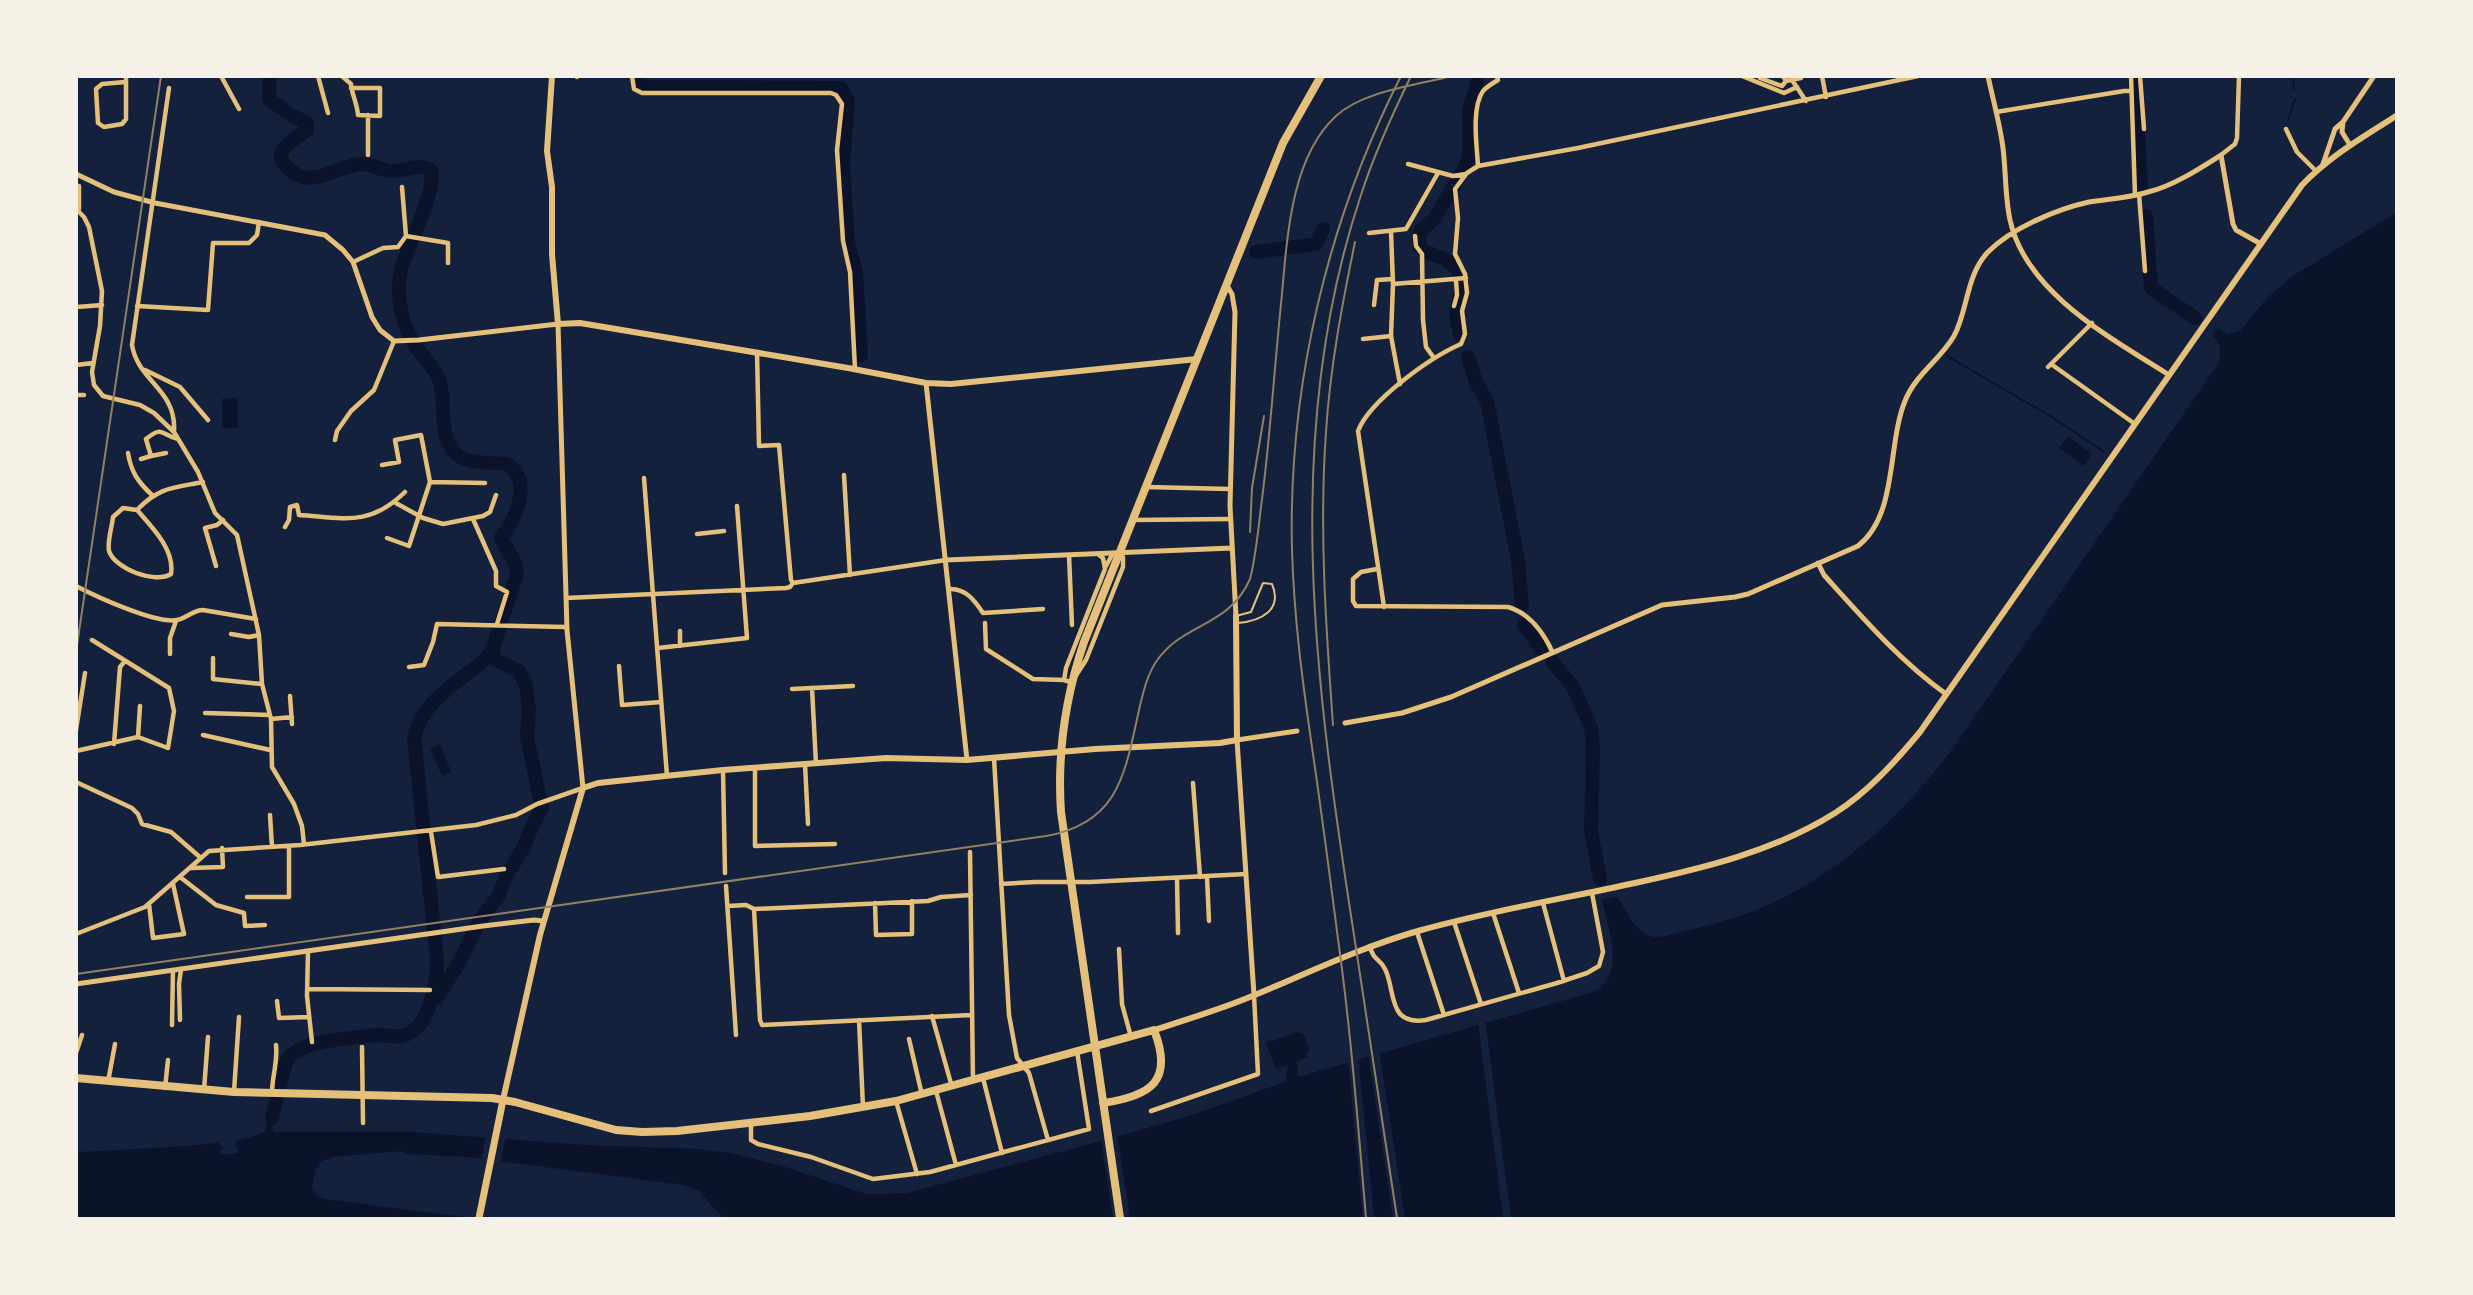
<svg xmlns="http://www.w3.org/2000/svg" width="2473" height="1295" font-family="'Sofia Sans Condensed',sans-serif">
	<rect width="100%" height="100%" fill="#14213d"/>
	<path fill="#0b132b" d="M 2396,213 L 2396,1218 L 723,1218 L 699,1191 L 684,1185 L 467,1157 L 407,1154 L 402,1151 L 333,1157 L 322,1161 L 316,1168 L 312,1187 L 316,1195 L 325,1199 L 472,1218 L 77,1218 L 77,1152 C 106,1150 249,1146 265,1131 L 273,1103 L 281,1103 L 272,1129 L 275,1132 L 411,1132 L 586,1145 L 699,1149 L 731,1153 L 782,1166 L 866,1194 L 907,1193 L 1123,1135 L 1192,1115 L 1285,1082 L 1288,1065 L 1276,1069 L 1266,1043 L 1298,1032 L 1304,1034 L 1309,1051 L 1306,1053 L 1308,1057 L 1297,1062 L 1298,1077 L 1596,991 C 1626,972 1608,929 1602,900 L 1617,897 C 1628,913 1638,940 1661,937 C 1692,929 1724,922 1754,911 C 1835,878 1901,818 1953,748 L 2218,364 C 2221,353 2222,344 2212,336 L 2218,328 L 2227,334 L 2240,331 L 2266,299 L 2291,277 Z
		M 237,398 L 238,428 L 223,428 L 222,399 Z
		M 2068,436 L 2092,454 L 2083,466 L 2059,448 Z
		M 440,744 L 451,772 L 442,776 L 430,748 Z"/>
	<path fill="#14213d" d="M 1485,1019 L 1511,1218 L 1503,1218 L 1478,1022 Z
		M 1379,1050 L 1405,1218 L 1393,1218 L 1368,1053 Z
		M 1358,1056 L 1374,1218 L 1363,1218 L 1348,1059 Z
		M 486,1134 L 506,1136 L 500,1165 L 481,1162 Z
		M 1117,1134 L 1130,1218 L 1113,1218 L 1101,1139 Z
		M 237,1139 L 235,1147 L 238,1147 L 238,1153 L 221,1155 L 220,1150 L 223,1149 L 218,1142 Z"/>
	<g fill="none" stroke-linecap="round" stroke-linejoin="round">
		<path stroke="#0b132b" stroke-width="2" d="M 2293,76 L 2294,89
			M 2301,76 L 2306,77
			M 2288,120 L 2295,99
			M 1947,356 L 2052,417 L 2103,451"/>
		<path stroke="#0b132b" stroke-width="14" d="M 270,76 L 269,99 L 291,115 L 307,123 L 307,130 C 298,138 272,149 284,164 C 310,195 335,164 363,164 C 372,164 380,170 390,171 C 404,172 418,163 431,170 C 436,195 407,245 401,270 C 395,296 402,327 417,348 C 425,360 436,368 440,382 C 446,404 438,434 454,452 C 465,465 491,462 507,464 C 533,481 516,519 501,538 L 516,565 L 517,574 L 493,647 L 488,657 C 461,681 423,699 414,737 L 437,959 C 437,981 430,1028 405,1035 C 396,1038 387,1035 377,1035 C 359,1036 341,1039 323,1042 C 311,1045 297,1048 289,1057 C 283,1064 276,1105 272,1118
			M 637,76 L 641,84 L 646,87 L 841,88 L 848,101 L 843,163 L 848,243 L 856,272 L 861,355
			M 2135,76 L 2141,187
			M 2146,216 L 2151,288 L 2195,318
			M 1256,252 L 1316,244 L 1323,229
			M 1460,334 L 1456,314 L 1462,284 L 1458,270 L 1445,259 L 1424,251 L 1420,247 L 1419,238 L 1421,230 L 1434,219 L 1466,166 L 1470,150 L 1469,111 L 1477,83
			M 1468,357 L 1477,385 L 1487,401 L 1518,560 L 1522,606
			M 1524,625 L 1543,651
			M 1552,661 L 1573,687 L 1591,727 L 1593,749 L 1591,831 L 1600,879
			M 437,998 L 460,961 L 480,920 L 498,897 L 506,876 L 524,847 L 533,824 L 542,808 L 527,737 L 529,710 L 526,685 L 519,671 L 494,659 L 493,647"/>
		<path stroke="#e5c07b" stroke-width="2" d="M 1236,616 L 1251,612 L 1263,583 L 1272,584 C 1283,610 1261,621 1238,623"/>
		<path stroke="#e5c07b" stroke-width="4.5" d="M 221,76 L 239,109
			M 318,76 L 328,113
			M 342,76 L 351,84 C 352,95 357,103 358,115 L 380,116 L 380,88 L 351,88
			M 632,76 L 634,89 L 642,93 L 831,93 L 836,95 L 842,104 L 837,150 L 843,241 L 850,272 L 855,369
			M 1742,76 L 1784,93 L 1797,87
			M 1783,76 L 1786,81 L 1801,78
			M 1822,76 L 1826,97
			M 2131,76 L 2135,195
			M 2140,76 L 2144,129
			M 577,77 L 577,76
			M 1760,78 L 1782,86 L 1786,81
			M 1792,80 L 1806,101
			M 125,82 L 102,84 L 96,89 L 98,123 L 104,127 L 122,124 L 126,119 L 126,76
			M 169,88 L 132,345 C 138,382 177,389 174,432
			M 1996,112 L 2124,91 L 2131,91
			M 2286,129 L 2297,152 L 2316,171
			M 368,155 L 368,115
			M 2221,155 L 2235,144 L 2237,138 L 2239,76
			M 1408,164 L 1453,176 L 1466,174
			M 1478,166 C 1477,147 1471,108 1483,91 C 1486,87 1493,83 1498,80 L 1497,76
			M 2139,194 L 2145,271
			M 76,209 L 84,217 L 89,227 L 102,291 L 100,326 L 92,372 L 94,385 L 103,396 L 140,405 L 154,413 L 174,432 L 198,472 L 215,513 L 237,535 L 259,635 L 262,684 L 271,719 L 272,767 L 294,804 L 302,826 L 304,844
			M 79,209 L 79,186
			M 1391,231 L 1393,284 L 1466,278
			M 1369,233 L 1406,229 L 1438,173
			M 406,236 L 448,243 L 448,263
			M 1415,236 L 1416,246 L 1422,254 L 1423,320 L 1426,347 L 1434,358
			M 353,262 L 383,248 L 398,247 L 406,236 L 402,187
			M 1393,284 L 1391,336 L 1400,384
			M 1374,305 L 1377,280 L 1393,279
			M 137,306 L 208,310 L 213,243 L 249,243 L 257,235 L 259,222
			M 1454,306 L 1457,295 L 1456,280
			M 77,307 L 102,305
			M 1363,339 L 1391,336
			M 757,352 L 759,446 L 779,445 L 791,580 L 793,583 L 946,560
			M 2051,364 L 2135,424
			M 76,365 L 93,363
			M 2048,367 L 2092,323
			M 145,370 L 180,387 L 208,420
			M 76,395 L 84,395
			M 335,440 L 337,431 L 351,411 L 374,390 L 394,341
			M 128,453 C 131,472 138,482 152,495
			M 151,456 L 166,453
			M 141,459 L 151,456 L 146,439 C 163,425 161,435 178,439
			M 382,465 L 399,462 L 395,440 L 421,435 L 430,482 L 409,546 L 387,538
			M 844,475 L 850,575
			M 644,478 L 667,776
			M 430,482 L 485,483
			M 1146,487 L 1230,489
			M 394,502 L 423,518 L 443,524 L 483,516 L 490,512 L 496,495
			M 123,508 L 137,510 C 152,527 175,550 171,574 C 155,584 115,569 109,551 C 107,542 112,527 113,517 Z
			M 137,510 C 159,487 173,488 203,482
			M 473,519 L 496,571 L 496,586 L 507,592 L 497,624
			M 1133,520 L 1230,519
			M 285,527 L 289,520 L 290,507 L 297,505 L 299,515 C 344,518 369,527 405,492
			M 697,534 L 724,531
			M 1069,555 L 1072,625
			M 216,566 L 205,528 L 217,525 L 223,520
			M 1377,569 L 1361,572 L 1353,579 L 1353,601 L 1356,606 L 1508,607 C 1529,613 1543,632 1552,651
			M 76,586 C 97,597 156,624 177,620 C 187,618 193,610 203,610 L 256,619
			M 949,589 C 966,588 975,601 983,613 L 1043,609
			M 566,598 L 786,588 L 790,587 L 793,583
			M 1384,607 L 1358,431 C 1370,400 1431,357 1461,344 L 1465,334 L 1462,311 L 1467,293 L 1465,274 L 1455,254 L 1458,218 L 1455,189 L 1467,173 L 1478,166 L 1578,148 L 1918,76
			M 985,623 L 986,649 L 1033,679 L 1064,680
			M 231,634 L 249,637 L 259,635
			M 680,646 L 680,631
			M 658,648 L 747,638 L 737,506
			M 170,654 L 170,638 L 176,621
			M 213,658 L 213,679 L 262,684
			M 619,666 L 622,705 L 661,702
			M 409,667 L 424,665 L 433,642 L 437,624 L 566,627
			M 1075,677 L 1086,660 L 1123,567 L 1123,557 L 1119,553 L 1112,555 L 1106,566
			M 1070,684 L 1070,682 L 1064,680 L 1066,668 L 1105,569 L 1103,558 L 1098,554
			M 812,688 L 816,764
			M 792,689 L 853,686
			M 290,696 L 292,724
			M 205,713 L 270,715
			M 271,719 L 292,717
			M 76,730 L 85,673
			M 203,735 L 270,750
			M 138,737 L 140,706
			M 114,744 L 120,667 L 125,661
			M 76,751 L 138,737 L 168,748 L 174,711 L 169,688 L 92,640
			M 994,758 L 1009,1015 L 1017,1058 L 1029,1073 L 1048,1140
			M 805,764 L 808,824
			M 755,767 L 755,846 L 835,844
			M 723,770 L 725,873
			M 76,782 L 132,808 L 138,814 L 142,824 L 171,832 L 201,858
			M 1193,783 L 1200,877
			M 270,815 L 272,847
			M 431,832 L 438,877 L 504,869
			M 970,852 L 973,1081
			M 191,868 L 223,867 L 222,848
			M 180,877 L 216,905 L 244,913 L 245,926 L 265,925
			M 1207,877 L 1209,921
			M 1177,878 L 1178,933
			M 1001,884 L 1035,882 L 1090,882 L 1246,874
			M 726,886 L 736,1035
			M 971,895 L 941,897 L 928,901 L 754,909 L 760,1020 L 762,1025 L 971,1015
			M 247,897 L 289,897 L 289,846
			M 875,903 L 876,935 L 912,934 L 912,901
			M 1543,903 L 1564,981
			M 149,904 L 153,938 L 184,934 L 173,884
			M 728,906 L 746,905 L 754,909
			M 1493,913 L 1519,993
			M 1454,922 L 1481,1004
			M 1417,932 L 1444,1015
			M 76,934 L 145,907 L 209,851 L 300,845 L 476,825 L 516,815 L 537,804 L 583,788
			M 1370,946 C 1373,961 1380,958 1385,969 C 1396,991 1387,1026 1426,1020 L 1557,983 L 1587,973 L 1599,966 L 1603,952 L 1592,893
			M 1119,949 L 1122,1004 L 1131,1037
			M 308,951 L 307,996 L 312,1042
			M 308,989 L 430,990
			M 277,1001 L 279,1018 L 309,1017
			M 932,1016 L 952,1087
			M 180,1020 L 179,984 L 181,969
			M 859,1020 L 863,1107
			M 172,1025 L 173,970
			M 909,1039 L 922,1095
			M 362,1047 L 363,1123
			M 76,1053 L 82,1035
			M 983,1078 L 1002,1153
			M 108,1082 L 115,1044
			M 165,1088 L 168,1060
			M 204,1090 L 208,1037
			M 936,1091 L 956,1165
			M 234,1092 L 239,1017
			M 272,1093 C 272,1076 278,1062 276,1045
			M 896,1101 L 917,1174
			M 1151,1111 L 1258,1074 L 1254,995
			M 751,1123 L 751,1140 L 758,1144 L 811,1157 L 873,1179 L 930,1172 L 1089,1129 L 1077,1051"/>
		<path stroke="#e5c07b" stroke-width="5" d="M 1988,76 C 1993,100 2000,124 2003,148 C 2006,172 2005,197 2010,220 C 2026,293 2111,338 2169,375
			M 2350,145 L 2342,132 L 2343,122 L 2374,76
			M 2323,164 L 2335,129 L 2343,122
			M 76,174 L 114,192 L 155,203 L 325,235 L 343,250 L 353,262 L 372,317 L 380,330 L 394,341 L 419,340 L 558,324 L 567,630 L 583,788
			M 1226,284 L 1232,294 L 1235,312 L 1230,506 L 1236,616
			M 926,383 L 967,760
			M 946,560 L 1232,548
			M 1818,563 L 1824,575 C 1862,617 1900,661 1946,694
			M 1345,723 L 1402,713 L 1451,697 L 1662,605 L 1735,597 L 1748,594 L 1858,546 C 1898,515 1887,445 1905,401 C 1915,375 1940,360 1954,336 C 1968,310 1966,275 1988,252 C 2012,228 2057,209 2089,202 C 2109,199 2129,198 2148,192 C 2173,186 2199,169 2221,155 L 2233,224 L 2236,230 L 2261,244
			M 76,984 L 483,926 L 534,920 L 544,921
			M 1254,995 L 1237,740 L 1297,731"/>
		<path stroke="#e5c07b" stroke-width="6" d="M 552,76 L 547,151 L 552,187 L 552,254 L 558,324 L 580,323 L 848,368 L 926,383 L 951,384 L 1197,359
			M 1154,1030 C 1185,1020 1215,1011 1245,999 C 1302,976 1358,948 1418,931 C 1489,911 1562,899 1635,883 C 1704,868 1775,851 1835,813 C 1868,792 1895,762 1920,732 L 2302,185 C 2330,156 2363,137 2396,116
			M 503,1100 L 540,935 L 583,788 L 598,783 L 723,770 L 886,758 L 967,760 L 1095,749 L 1220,743 L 1237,740 L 1236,616"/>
		<path stroke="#e5c07b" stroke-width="7" d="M 479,1218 L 503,1100"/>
		<path stroke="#e5c07b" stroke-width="8" d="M 76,1078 L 234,1092 L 492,1098 L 515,1102 L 616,1130 L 642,1132 L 677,1131 L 810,1116 L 896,1101 L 1154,1030 C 1174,1081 1151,1096 1103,1103
			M 1120,1218 L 1061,812 C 1057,753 1065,698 1084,642 L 1283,143 L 1321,76"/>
		<path stroke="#918062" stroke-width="2" d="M 1250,532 L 1252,488 L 1264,416
			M 76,652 L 161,76
			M 1333,725 C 1326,628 1319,529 1326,432 C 1330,368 1342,305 1355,242
			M 76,974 L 1046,836 C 1120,823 1125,772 1139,710 C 1143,693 1147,674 1158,659 C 1185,622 1229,627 1250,579 C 1256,556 1258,531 1261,507 C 1270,440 1274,372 1281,304 C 1287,244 1289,159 1336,116 C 1363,91 1417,85 1452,76
			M 1366,1218 C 1358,1125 1351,1032 1338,939 C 1330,877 1322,816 1313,754 C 1303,686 1294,619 1292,550 C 1288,387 1327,222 1401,76
			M 1397,1218 C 1383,1124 1369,1030 1354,935 C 1316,690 1280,436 1361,195 C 1374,154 1392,115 1411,76"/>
	</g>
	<rect width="2473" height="1295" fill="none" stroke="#f6f1e7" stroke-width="156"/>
</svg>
